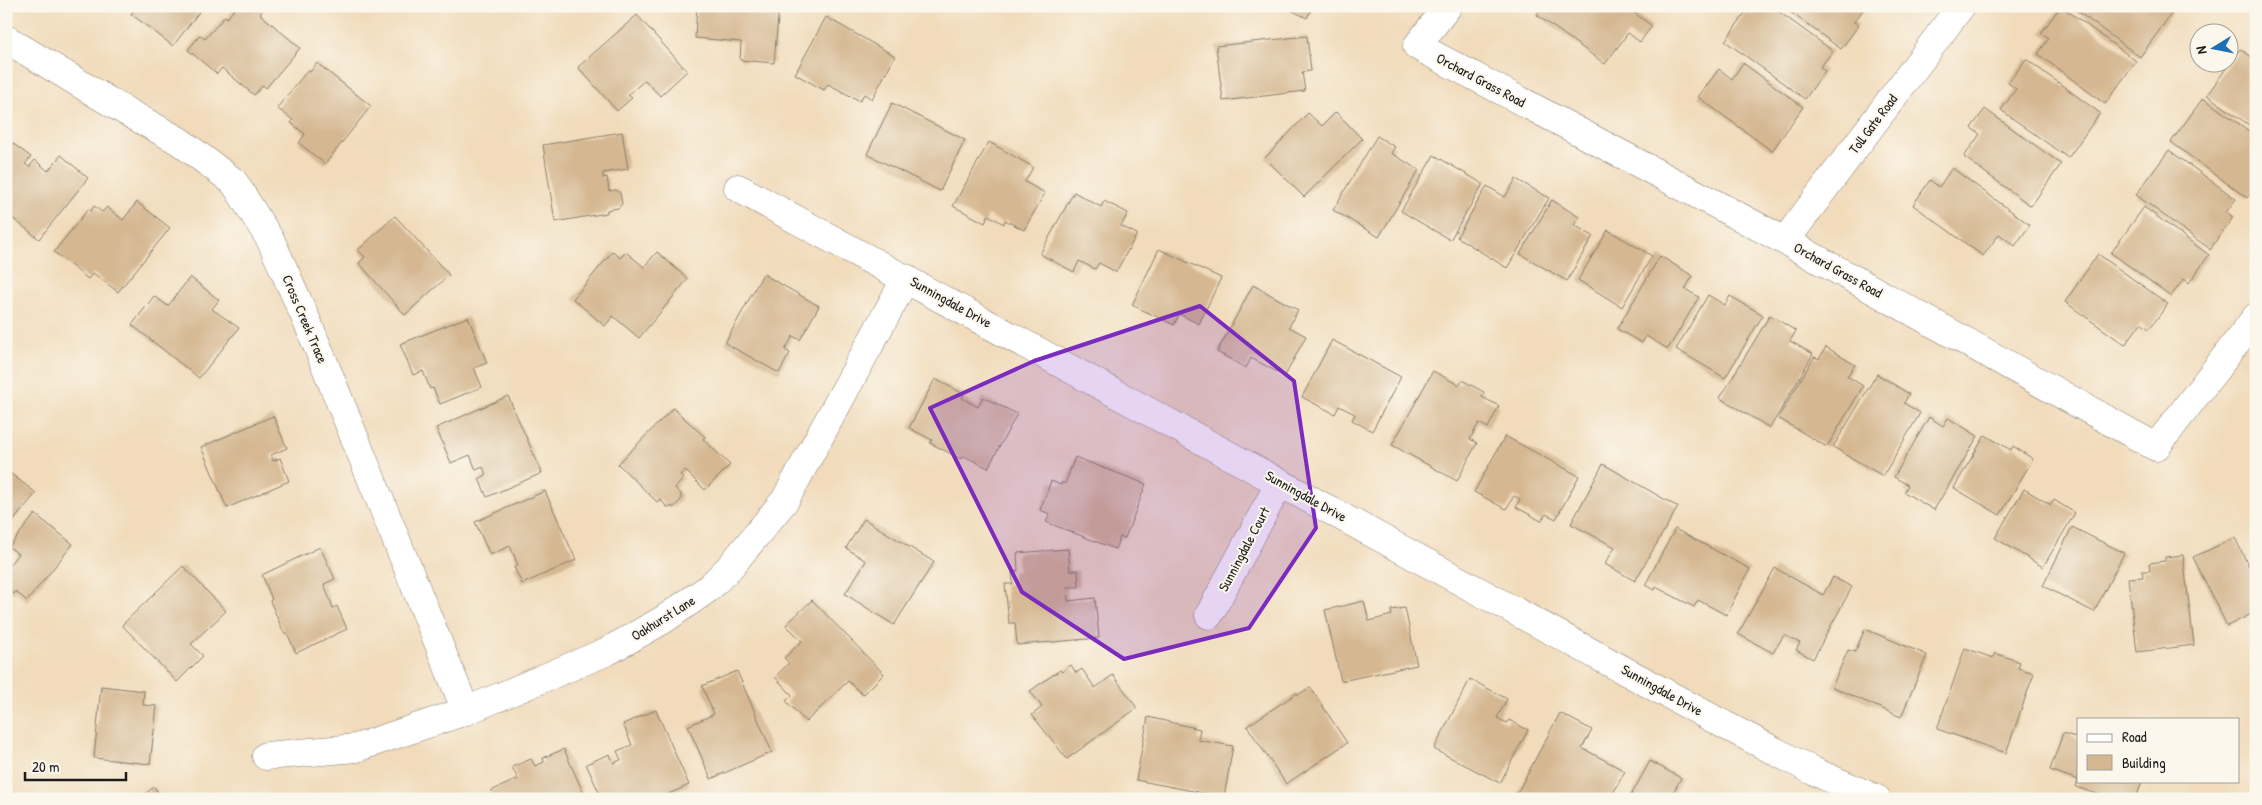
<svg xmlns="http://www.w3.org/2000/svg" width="2262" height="805" font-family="'Patrick Hand',sans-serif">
	<rect width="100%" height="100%" fill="#fbf7ec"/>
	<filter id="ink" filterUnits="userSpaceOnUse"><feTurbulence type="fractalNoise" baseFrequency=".02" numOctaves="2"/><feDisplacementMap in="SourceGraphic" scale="10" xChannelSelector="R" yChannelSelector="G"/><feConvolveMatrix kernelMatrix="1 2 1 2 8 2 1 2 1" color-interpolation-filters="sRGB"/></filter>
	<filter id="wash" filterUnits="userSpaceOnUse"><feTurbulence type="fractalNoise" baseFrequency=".0096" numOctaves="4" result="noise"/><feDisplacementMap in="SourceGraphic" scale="20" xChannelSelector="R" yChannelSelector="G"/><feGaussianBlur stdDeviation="1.12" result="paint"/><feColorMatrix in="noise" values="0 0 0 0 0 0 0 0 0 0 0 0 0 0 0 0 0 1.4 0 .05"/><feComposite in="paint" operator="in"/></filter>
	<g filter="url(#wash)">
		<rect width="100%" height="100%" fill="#f1dbbb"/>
		<g id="blocks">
			<path fill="#d5b892" d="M 134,6 L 192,6 L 199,12 L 173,46 L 131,14 L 136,7 Z
				M 237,6 L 266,6 L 260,14 L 300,48 L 266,88 L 263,85 L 254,95 L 222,68 L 217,74 L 188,50 L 200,35 L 205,39 L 225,16 L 227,18 Z
				M 697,6 L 779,6 L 774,63 L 740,60 L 741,42 L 695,38 Z
				M 1283,6 L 1313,6 L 1307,18 Z
				M 1543,6 L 1625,6 L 1652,26 L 1640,42 L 1628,33 L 1605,64 L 1537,15 Z
				M 1750,6 L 1771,6 L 1833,51 L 1820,67 L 1825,71 L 1805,99 L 1725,41 Z
				M 1782,6 L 1866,6 L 1854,22 L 1859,25 L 1841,49 Z
				M 2061,6 L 2136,61 L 2105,104 L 2038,54 L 2049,38 L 2041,33 Z
				M 2075,6 L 2168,6 L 2174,10 L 2140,57 L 2073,8 Z
				M 637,15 L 687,71 L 660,96 L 645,80 L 628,95 L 632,98 L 617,111 L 578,67 Z
				M 826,17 L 895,56 L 872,99 L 864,94 L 860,101 L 828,84 L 824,90 L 795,74 Z
				M 1307,36 L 1311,71 L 1302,72 L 1305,91 L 1223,101 L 1216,46 Z
				M 2240,49 L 2256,60 L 2256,130 L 2207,95 Z
				M 2026,59 L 2100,113 L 2068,158 L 2001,110 L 2016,89 L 2008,83 Z
				M 317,63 L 371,106 L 325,164 L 299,143 L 305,134 L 291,123 L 293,120 L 277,108 L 307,71 L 310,72 Z
				M 1743,63 L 1803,107 L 1772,151 L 1698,97 L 1719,69 L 1732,79 Z
				M 2203,98 L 2256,136 L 2256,186 L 2247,198 L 2171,142 Z
				M 892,103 L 965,140 L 940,191 L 867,154 Z
				M 1985,109 L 2061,164 L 2031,206 L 1964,157 L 1980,134 L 1971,128 Z
				M 1336,112 L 1362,139 L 1304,197 L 1265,158 L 1308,113 L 1322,126 Z
				M 622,132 L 628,169 L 603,173 L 603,178 L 607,177 L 609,191 L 616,190 L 620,193 L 622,204 L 618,208 L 607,210 L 607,213 L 555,222 L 543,145 Z
				M 1377,136 L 1395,147 L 1391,153 L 1419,170 L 1379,237 L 1333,210 Z
				M 11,142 L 31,157 L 25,164 L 29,167 L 35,160 L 48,171 L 61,155 L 88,178 L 39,239 L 6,213 L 6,148 Z
				M 989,142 L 1033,167 L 1025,182 L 1045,193 L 1024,230 L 1005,220 L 1004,224 L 988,215 L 985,223 L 953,206 Z
				M 2169,150 L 2236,199 L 2226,212 L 2233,217 L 2210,249 L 2136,195 Z
				M 1434,155 L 1483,184 L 1450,240 L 1401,211 Z
				M 1952,168 L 2030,225 L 2015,246 L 1999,234 L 1983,256 L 1913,205 L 1930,180 L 1939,187 Z
				M 1516,179 L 1549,198 L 1507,268 L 1457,237 L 1487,186 L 1505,197 Z
				M 1074,192 L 1101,207 L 1104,201 L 1128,213 L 1121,226 L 1137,234 L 1116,272 L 1099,263 L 1095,269 L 1079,261 L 1074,272 L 1040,254 Z
				M 1552,200 L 1579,217 L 1574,225 L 1593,236 L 1567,281 L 1520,254 Z
				M 137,202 L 170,228 L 118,292 L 93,273 L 88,279 L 54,252 L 88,209 L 91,211 L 94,206 L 102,212 L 107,207 L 123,220 Z
				M 2144,207 L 2209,255 L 2189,283 L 2184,279 L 2171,296 L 2111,253 Z
				M 395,216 L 449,275 L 405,315 L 359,263 L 365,257 L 358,250 Z
				M 1608,230 L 1652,256 L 1622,307 L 1578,280 Z
				M 1159,249 L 1221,278 L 1199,324 L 1179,314 L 1174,325 L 1132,305 Z
				M 613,251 L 620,258 L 626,252 L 644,267 L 657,252 L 688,279 L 639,338 L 613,316 L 605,326 L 573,299 Z
				M 2098,254 L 2168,304 L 2149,329 L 2141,323 L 2125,345 L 2065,302 Z
				M 1660,256 L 1693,276 L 1685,289 L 1699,297 L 1668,349 L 1646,336 L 1642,343 L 1617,329 Z
				M 763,274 L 819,306 L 800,340 L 793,336 L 785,350 L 790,353 L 779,373 L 725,343 Z
				M 190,277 L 219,300 L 212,309 L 239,328 L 199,378 L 132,325 L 154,296 L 168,306 Z
				M 1253,285 L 1298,310 L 1289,327 L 1306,336 L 1285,376 L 1251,358 L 1246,368 L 1217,352 Z
				M 1708,295 L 1725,305 L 1730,296 L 1763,315 L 1725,378 L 1676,349 Z
				M 1770,315 L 1796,331 L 1790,341 L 1813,354 L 1770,428 L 1720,398 Z
				M 468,317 L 487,363 L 474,368 L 482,387 L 440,404 L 433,388 L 430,389 L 423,371 L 413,375 L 400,344 Z
				M 1332,340 L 1401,377 L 1372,431 L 1352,420 L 1355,414 L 1339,406 L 1335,414 L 1302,397 Z
				M 1826,347 L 1855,365 L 1847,376 L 1863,386 L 1827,447 L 1778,418 L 1814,357 L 1819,359 Z
				M 1433,371 L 1459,385 L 1462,380 L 1484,392 L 1482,397 L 1499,406 L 1488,428 L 1479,423 L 1470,439 L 1477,443 L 1457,481 L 1392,445 Z
				M 1877,374 L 1909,394 L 1904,403 L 1920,413 L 1883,476 L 1833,447 Z
				M 935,379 L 964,394 L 962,398 L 978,407 L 983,397 L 1017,414 L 988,468 L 964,456 L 961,459 L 930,443 L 932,440 L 909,428 Z
				M 508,396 L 542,473 L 487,497 L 479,479 L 486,475 L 483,467 L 476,470 L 470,455 L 451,463 L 436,428 Z
				M 673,408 L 705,437 L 703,439 L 730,465 L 705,490 L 685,470 L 680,475 L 684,478 L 675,488 L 681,494 L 681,500 L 674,507 L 667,507 L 660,499 L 657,502 L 618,464 Z
				M 273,416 L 287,448 L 271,455 L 273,461 L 280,458 L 289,481 L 227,508 L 201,447 Z
				M 1929,417 L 1943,426 L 1948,418 L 1978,436 L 1934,510 L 1904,492 L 1908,485 L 1894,477 Z
				M 1985,435 L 2011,450 L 2013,446 L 2033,459 L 2000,515 L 1954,488 Z
				M 1505,436 L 1579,476 L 1556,519 L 1546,514 L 1541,521 L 1516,507 L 1520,499 L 1514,496 L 1506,509 L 1474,492 Z
				M 1075,457 L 1146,484 L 1125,538 L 1120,537 L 1115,549 L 1046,522 L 1050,514 L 1040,510 L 1051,481 L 1061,485 L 1062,482 L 1065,484 Z
				M 1603,464 L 1678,507 L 1635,581 L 1605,564 L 1615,547 L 1571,524 Z
				M 6,470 L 36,493 L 6,530 Z
				M 2024,489 L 2051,505 L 2054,500 L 2075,513 L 2043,567 L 1995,538 Z
				M 545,491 L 576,560 L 522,584 L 514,567 L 518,565 L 510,546 L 490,555 L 475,522 Z
				M 35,514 L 73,544 L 27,601 L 15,591 L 14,594 L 6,588 L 6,569 L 18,554 L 9,547 Z
				M 864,519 L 934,562 L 894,625 L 845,594 L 866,561 L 846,548 Z
				M 2072,527 L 2124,553 L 2094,612 L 2043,586 Z
				M 1675,529 L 1750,569 L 1726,615 L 1698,600 L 1694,607 L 1656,587 L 1655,590 L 1645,585 Z
				M 2235,538 L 2256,581 L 2256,612 L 2227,626 L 2193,557 Z
				M 320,547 L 335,579 L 324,584 L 333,608 L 337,606 L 347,629 L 296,653 L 287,633 L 284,633 L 270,601 L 272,599 L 262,575 Z
				M 1068,549 L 1070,571 L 1078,570 L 1079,587 L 1067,587 L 1068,601 L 1095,598 L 1099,638 L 1017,645 L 1015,623 L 1009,623 L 1005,584 L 1013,584 L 1012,572 L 1018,571 L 1017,553 Z
				M 2183,555 L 2194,645 L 2137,652 L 2128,578 L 2143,577 L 2142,571 L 2150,571 L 2149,563 L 2165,561 L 2165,557 Z
				M 183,566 L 226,611 L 191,644 L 203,656 L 177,682 L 122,625 Z
				M 1775,568 L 1823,595 L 1833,577 L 1852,587 L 1813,659 L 1796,650 L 1800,643 L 1784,635 L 1773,653 L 1738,634 Z
				M 812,600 L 884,674 L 863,695 L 848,681 L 806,722 L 786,701 L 792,695 L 775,677 L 789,663 L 784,658 L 802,641 L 786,625 Z
				M 1364,601 L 1369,621 L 1392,615 L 1391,610 L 1405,608 L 1417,665 L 1341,681 L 1325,610 Z
				M 1865,629 L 1927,655 L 1901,717 L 1832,687 L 1848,650 L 1855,652 Z
				M 1965,648 L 1993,658 L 1995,653 L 2020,662 L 2018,668 L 2034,673 L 2006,753 L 1937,729 Z
				M 1071,665 L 1076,673 L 1082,669 L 1095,688 L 1113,675 L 1137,708 L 1067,759 L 1032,715 L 1042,707 L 1030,691 L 1060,670 L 1062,672 Z
				M 737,671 L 772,752 L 711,779 L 688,726 L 714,714 L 702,686 Z
				M 1470,679 L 1507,699 L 1497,718 L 1507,723 L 1509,720 L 1528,730 L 1500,783 L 1434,749 Z
				M 101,686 L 144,691 L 143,705 L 157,706 L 150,764 L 94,758 Z
				M 1310,687 L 1347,743 L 1286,784 L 1247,726 L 1297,693 L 1298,695 Z
				M 656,710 L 689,785 L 657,799 L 602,799 L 586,764 L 610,754 L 613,763 L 621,760 L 617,751 L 632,745 L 623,724 Z
				M 1560,713 L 1592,730 L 1582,748 L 1625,771 L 1610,799 L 1514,799 Z
				M 1148,717 L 1200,729 L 1198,740 L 1233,746 L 1224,797 L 1136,780 Z
				M 2063,733 L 2078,738 L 2078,780 L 2050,770 Z
				M 564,749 L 586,799 L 494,799 L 491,791 L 518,779 L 512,767 L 531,759 L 535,766 L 544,762 L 543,758 Z
				M 1650,761 L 1681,778 L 1672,795 L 1678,799 L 1629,799 Z
				M 2078,781 L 2142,781 L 2136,799 L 2112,799 L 2076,787 Z
				M 154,787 L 163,799 L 138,799 Z"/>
		</g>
	</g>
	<g filter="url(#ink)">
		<use href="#blocks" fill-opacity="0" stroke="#867c6c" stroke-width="1"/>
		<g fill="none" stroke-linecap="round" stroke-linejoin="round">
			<g stroke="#867c6c" stroke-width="29">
				<path id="minor" d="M 1448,6 L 1417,46 L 1785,241 L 2156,447 L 2256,317
					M 6,39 L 120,108 L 179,141 L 234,182 L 271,241 L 309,326 L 466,711
					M 738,188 L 1719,722 L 1813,771 L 1877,799
					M 1785,241 L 1961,6
					M 1209,615 L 1280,482
					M 266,756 L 356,748 L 466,711 L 608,651 L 663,620 L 709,588 L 730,567 L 785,500 L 906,278"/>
			</g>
			<use href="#minor" stroke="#fff" stroke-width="28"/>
		</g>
	</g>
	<path fill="#7b2cbf" fill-opacity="0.2" stroke="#7b2cbf" stroke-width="4" stroke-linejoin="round" d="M 1200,306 L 1294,381 L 1316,528 L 1249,628 L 1124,659 L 1022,592 L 930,408 L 1034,361 Z"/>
	<g text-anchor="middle" stroke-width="4" stroke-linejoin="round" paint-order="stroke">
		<g font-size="14" fill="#1c1c1c" stroke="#fbf7ec">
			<text transform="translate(1481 80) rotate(28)" y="5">Orchard Grass Road</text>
			<text transform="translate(1873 124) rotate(-53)" y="5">Toll Gate Road</text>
			<text transform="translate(1838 270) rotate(29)" y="5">Orchard Grass Road</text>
			<text transform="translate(951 302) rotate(29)" y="5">Sunningdale Drive</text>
			<text transform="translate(305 319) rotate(67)" y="5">Cross Creek Trace</text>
			<text transform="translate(1306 496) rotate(29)" y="5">Sunningdale Drive</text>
			<text transform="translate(1244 549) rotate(-62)" y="5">Sunningdale Court</text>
			<text transform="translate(663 618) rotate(-32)" y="5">Oakhurst Lane</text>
			<text transform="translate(1662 690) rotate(29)" y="5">Sunningdale Drive</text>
		</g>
	</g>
	<rect width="2262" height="805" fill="none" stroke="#fbf7ec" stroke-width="25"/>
	<rect x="2077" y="718" width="162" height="65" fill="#fbf7ec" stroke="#a29f99"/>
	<rect x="2087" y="734" width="25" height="8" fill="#ffffff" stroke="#a29f99"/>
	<text x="2122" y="742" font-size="15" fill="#1c1c1c">Road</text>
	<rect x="2087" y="755" width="25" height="15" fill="#d5b892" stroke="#a29f99"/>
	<text x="2122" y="768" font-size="15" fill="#1c1c1c">Building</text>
	<g transform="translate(2214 48) rotate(260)"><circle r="24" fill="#fbf7ec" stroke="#a29f99"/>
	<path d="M0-4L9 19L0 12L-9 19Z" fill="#1f6fb2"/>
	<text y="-8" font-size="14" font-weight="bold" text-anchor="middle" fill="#1c1c1c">N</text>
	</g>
	<path d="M25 772v8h101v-8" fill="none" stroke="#1c1c1c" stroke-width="2.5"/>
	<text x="32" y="772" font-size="15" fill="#1c1c1c" stroke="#fbf7ec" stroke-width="4" paint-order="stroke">20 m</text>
</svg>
